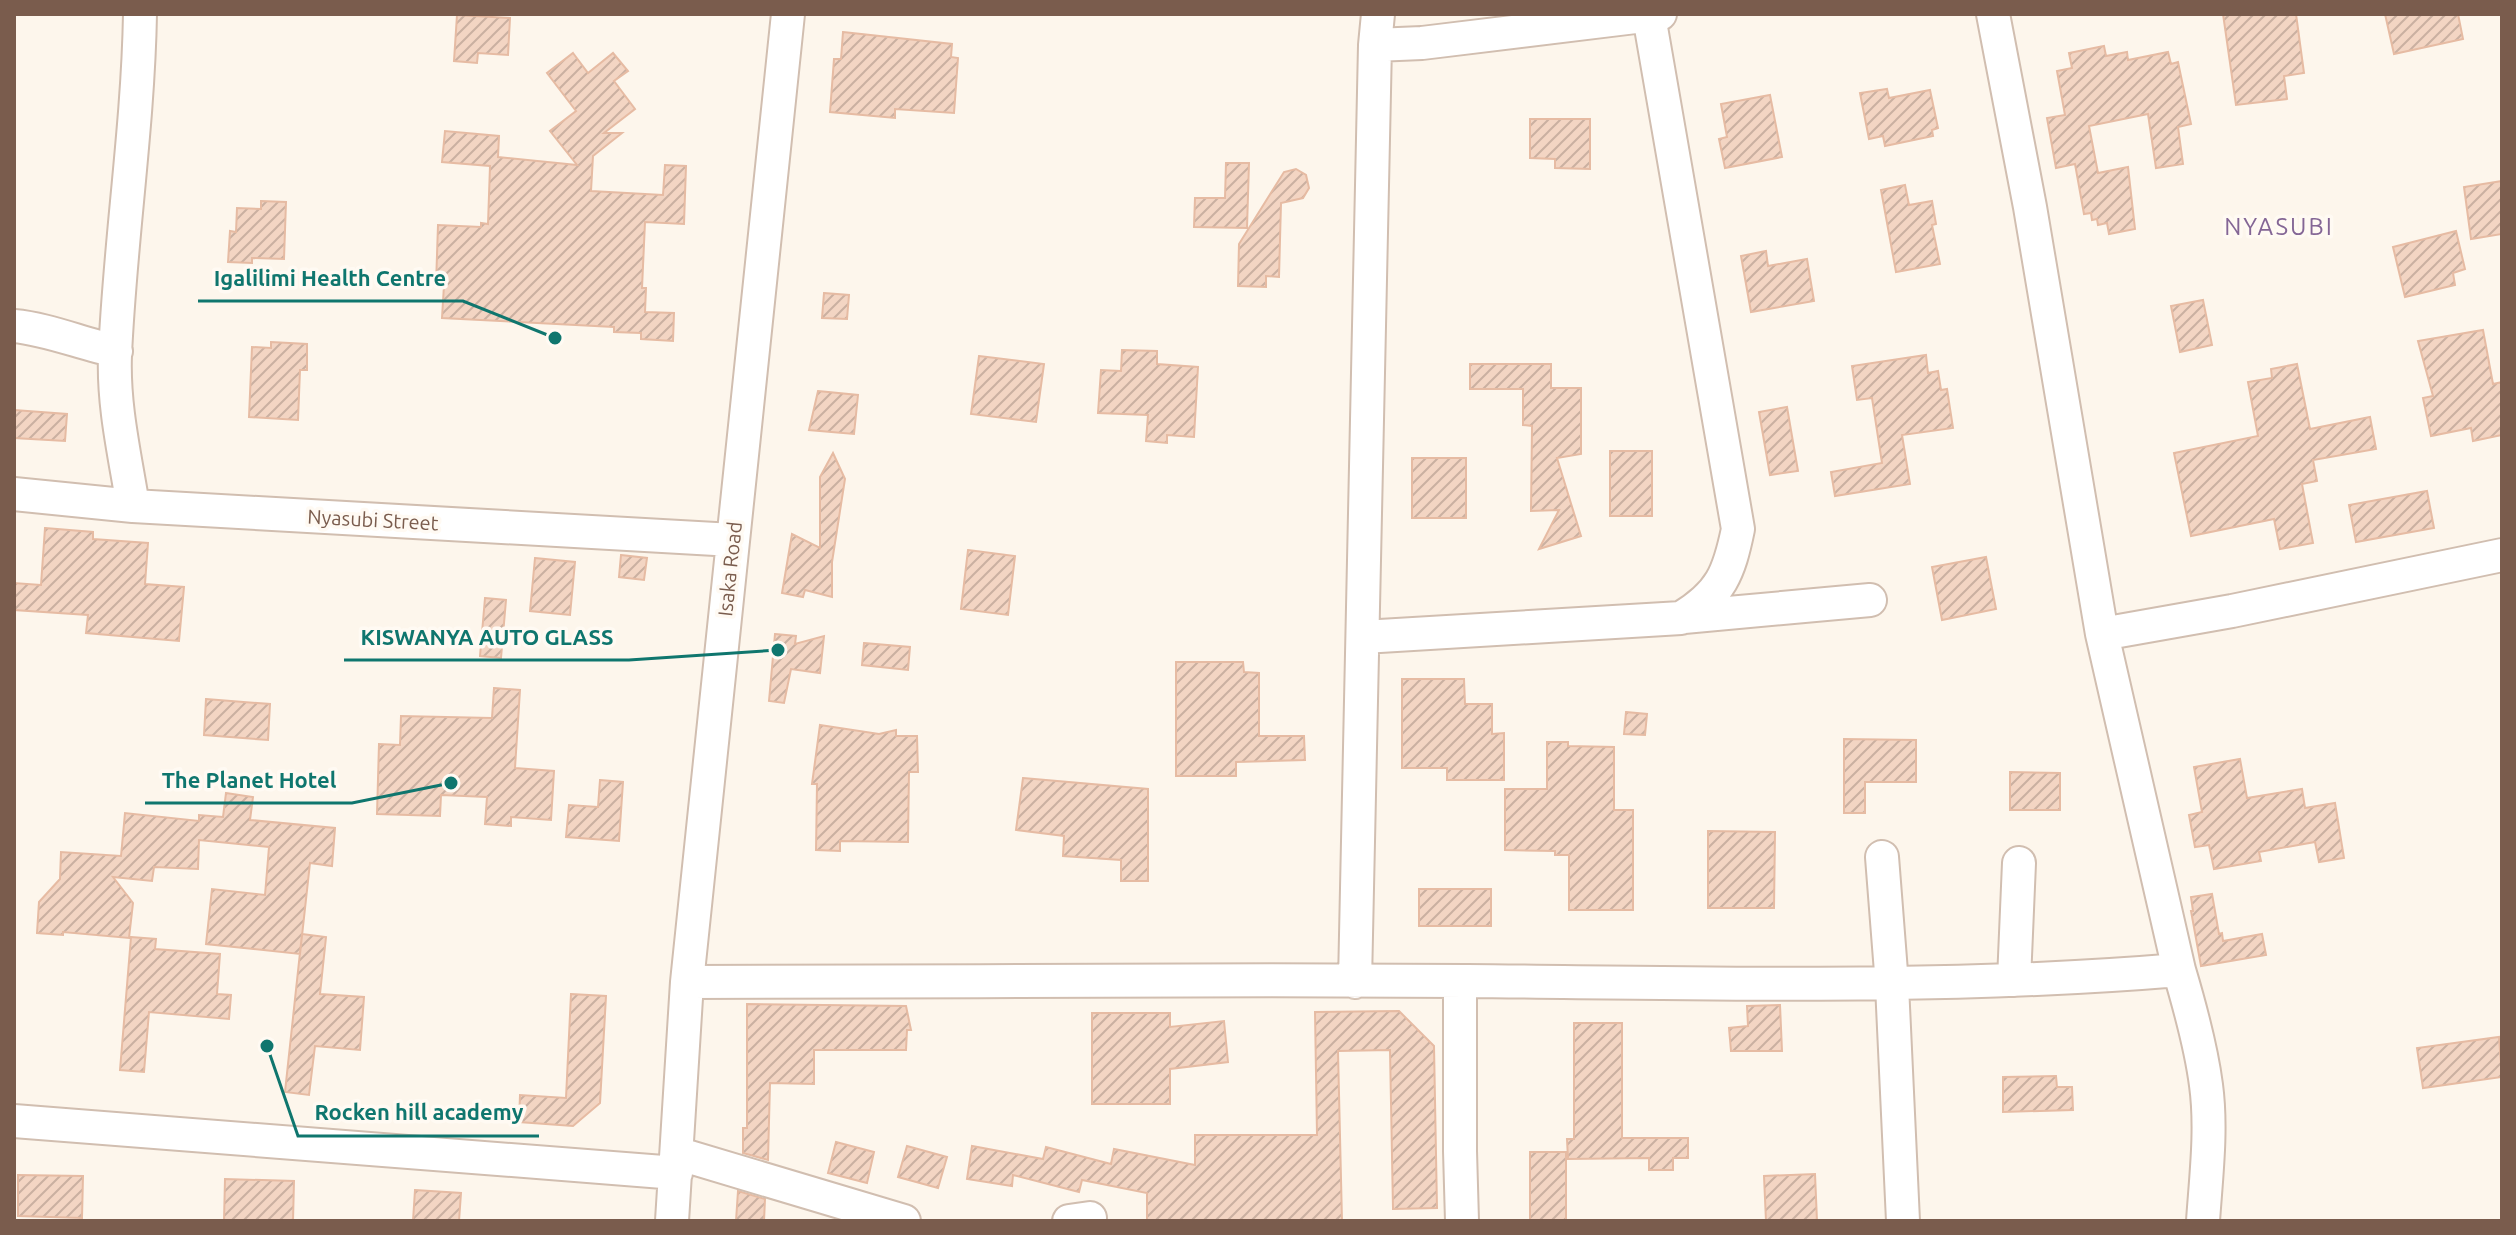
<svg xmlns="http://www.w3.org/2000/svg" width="2516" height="1235" font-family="Ubuntu,sans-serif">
	<defs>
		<pattern id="building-hatch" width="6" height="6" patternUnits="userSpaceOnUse" patternTransform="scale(2)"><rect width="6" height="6" fill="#f3d5c3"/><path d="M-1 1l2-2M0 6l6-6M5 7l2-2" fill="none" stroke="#cab0a1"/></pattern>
	</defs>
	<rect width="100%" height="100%" fill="#fdf6ec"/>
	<path fill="url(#building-hatch)" stroke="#e6bba3" stroke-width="2" d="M 2223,14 L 2296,14 L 2304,73 L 2284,76 L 2287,99 L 2236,105 Z
		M 2385,14 L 2458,14 L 2463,39 L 2394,54 Z
		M 457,15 L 510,18 L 508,55 L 478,53 L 477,63 L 454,61 Z
		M 843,32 L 952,44 L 951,57 L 958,58 L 954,113 L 895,109 L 895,118 L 830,112 L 834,59 L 841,59 Z
		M 2104,46 L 2106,56 L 2127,52 L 2128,60 L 2168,52 L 2171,64 L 2178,62 L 2191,124 L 2178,127 L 2183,164 L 2156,168 L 2148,114 L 2089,126 L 2098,173 L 2128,167 L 2135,229 L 2109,234 L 2107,223 L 2098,225 L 2097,219 L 2092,220 L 2091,213 L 2084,214 L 2075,164 L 2056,168 L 2047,118 L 2065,115 L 2057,71 L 2072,68 L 2069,53 Z
		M 573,53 L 588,73 L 613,53 L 628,71 L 614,81 L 635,109 L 604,133 L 622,133 L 593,156 L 591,191 L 663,195 L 665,165 L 686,166 L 684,224 L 645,222 L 642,288 L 646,288 L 645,312 L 674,313 L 673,341 L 641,339 L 641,333 L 614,332 L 614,327 L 442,318 L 444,285 L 436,285 L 438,225 L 481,227 L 481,223 L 488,224 L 490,166 L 442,162 L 445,131 L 499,136 L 498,157 L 577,165 L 550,131 L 576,111 L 547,73 Z
		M 1887,89 L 1889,98 L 1930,90 L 1938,128 L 1932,130 L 1933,136 L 1885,146 L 1883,136 L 1869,139 L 1860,93 Z
		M 1770,95 L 1782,157 L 1725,168 L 1719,139 L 1727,137 L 1721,104 Z
		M 1530,119 L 1590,119 L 1590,169 L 1555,168 L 1555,159 L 1530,158 Z
		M 1226,163 L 1249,163 L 1247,228 L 1194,227 L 1195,198 L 1225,198 Z
		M 1296,169 L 1306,175 L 1309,188 L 1303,198 L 1281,203 L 1279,277 L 1266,276 L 1266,287 L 1238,286 L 1239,244 L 1284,172 Z
		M 2502,181 L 2502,234 L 2471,239 L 2464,187 Z
		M 1905,185 L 1909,205 L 1932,201 L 1936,224 L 1932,225 L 1940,264 L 1896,272 L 1881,190 Z
		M 261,201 L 286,202 L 284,259 L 252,258 L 252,263 L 228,262 L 230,231 L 236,232 L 237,208 L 261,209 Z
		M 2456,231 L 2465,269 L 2453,273 L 2455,285 L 2405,297 L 2393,247 Z
		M 1766,251 L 1768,266 L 1807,259 L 1814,301 L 1751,312 L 1741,256 Z
		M 824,293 L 849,295 L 847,319 L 822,318 Z
		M 2203,300 L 2212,345 L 2180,352 L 2171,306 Z
		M 2483,330 L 2493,384 L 2502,382 L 2502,435 L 2473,441 L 2471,428 L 2431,436 L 2423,398 L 2433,396 L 2418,341 Z
		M 271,342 L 307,344 L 307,370 L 300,370 L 298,420 L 249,417 L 252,347 L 271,348 Z
		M 1122,350 L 1157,351 L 1157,364 L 1198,367 L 1194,437 L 1167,435 L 1167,443 L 1146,441 L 1148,415 L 1098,413 L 1101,370 L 1121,371 Z
		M 1926,355 L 1928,373 L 1938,371 L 1941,390 L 1947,389 L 1953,428 L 1902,435 L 1910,484 L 1835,496 L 1831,472 L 1882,463 L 1872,398 L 1857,400 L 1852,366 Z
		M 979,356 L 1044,364 L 1036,422 L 971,414 Z
		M 1470,364 L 1551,364 L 1551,388 L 1581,388 L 1581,454 L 1557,458 L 1581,536 L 1539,549 L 1559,510 L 1531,511 L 1532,426 L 1523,425 L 1523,389 L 1470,389 Z
		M 2297,364 L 2310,429 L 2370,417 L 2376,449 L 2313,460 L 2317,481 L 2302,484 L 2313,543 L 2280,549 L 2274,519 L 2191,536 L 2174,453 L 2258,436 L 2248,382 L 2272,378 L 2271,369 Z
		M 818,391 L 858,395 L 854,434 L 809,430 Z
		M 1787,407 L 1798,471 L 1770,475 L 1759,412 Z
		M 14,410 L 67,414 L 65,441 L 14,438 Z
		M 1610,451 L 1652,451 L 1652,516 L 1610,516 Z
		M 833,453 L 845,479 L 832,562 L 832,597 L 805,590 L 803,597 L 782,593 L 792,534 L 820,548 L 820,477 Z
		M 1412,458 L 1466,458 L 1466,518 L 1412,518 Z
		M 2427,491 L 2434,528 L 2356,542 L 2349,505 Z
		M 45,528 L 93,532 L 93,539 L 148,543 L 145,584 L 184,587 L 179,641 L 86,633 L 88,615 L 14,610 L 14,583 L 41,585 Z
		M 968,550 L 1015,556 L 1008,615 L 961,609 Z
		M 621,555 L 647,558 L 644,580 L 619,577 Z
		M 1986,557 L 1996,609 L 1942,620 L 1932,567 Z
		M 535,558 L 575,562 L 570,615 L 530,611 Z
		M 485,598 L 506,600 L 501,658 L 480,656 Z
		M 775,634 L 796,636 L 795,644 L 824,636 L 820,673 L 791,669 L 784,703 L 769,701 Z
		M 864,643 L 910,647 L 908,670 L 862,665 Z
		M 1176,662 L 1243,662 L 1244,672 L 1259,673 L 1259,736 L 1304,736 L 1305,760 L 1236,762 L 1236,776 L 1176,776 Z
		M 1402,679 L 1464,679 L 1465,704 L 1492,704 L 1492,734 L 1504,733 L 1504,780 L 1447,780 L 1447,768 L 1402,768 Z
		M 494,688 L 520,690 L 515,768 L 554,771 L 551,820 L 511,817 L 511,826 L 485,824 L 487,797 L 441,795 L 440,816 L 377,814 L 379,744 L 400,745 L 401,716 L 492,718 Z
		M 206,699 L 270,704 L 268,740 L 204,735 Z
		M 1626,712 L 1647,714 L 1645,735 L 1624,734 Z
		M 820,725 L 879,734 L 896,730 L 896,736 L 917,736 L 918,772 L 909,772 L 908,842 L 840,841 L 840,851 L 816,850 L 817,784 L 812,784 Z
		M 1844,739 L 1916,740 L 1916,782 L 1865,782 L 1865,813 L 1844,813 Z
		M 1547,742 L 1568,742 L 1568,746 L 1614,747 L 1614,810 L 1633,810 L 1633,910 L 1569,910 L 1569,855 L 1555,855 L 1555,851 L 1505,850 L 1505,789 L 1547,789 Z
		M 2240,759 L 2247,798 L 2302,789 L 2305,808 L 2335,803 L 2344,858 L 2319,862 L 2315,842 L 2259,852 L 2261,861 L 2214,869 L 2209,845 L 2195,847 L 2189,815 L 2202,812 L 2194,767 Z
		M 2010,772 L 2060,773 L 2060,810 L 2010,810 Z
		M 1023,778 L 1148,789 L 1148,881 L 1121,881 L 1121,860 L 1063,856 L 1064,836 L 1016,830 Z
		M 600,780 L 623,782 L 619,841 L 566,837 L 569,805 L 598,807 Z
		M 226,793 L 253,797 L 250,820 L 335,828 L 332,866 L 310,863 L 300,954 L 206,944 L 212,889 L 265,895 L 269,847 L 199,840 L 198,869 L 154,867 L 152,881 L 113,877 L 133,903 L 129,938 L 63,932 L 63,935 L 37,933 L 39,902 L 60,879 L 61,852 L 121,856 L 125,813 L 199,821 L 199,815 L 223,817 Z
		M 1708,831 L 1775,832 L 1774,908 L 1708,908 Z
		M 1419,889 L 1491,889 L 1491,926 L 1419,926 Z
		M 2212,894 L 2219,934 L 2222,933 L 2223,941 L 2262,934 L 2266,955 L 2201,966 L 2191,911 L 2193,911 L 2191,897 Z
		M 302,934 L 326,937 L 320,994 L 364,997 L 360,1050 L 315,1046 L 309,1095 L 285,1092 Z
		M 131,937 L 156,939 L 155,949 L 220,954 L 217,994 L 231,995 L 229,1019 L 149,1012 L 144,1072 L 120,1070 Z
		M 571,994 L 606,996 L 600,1103 L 573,1126 L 519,1122 L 520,1095 L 566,1098 Z
		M 747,1004 L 906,1006 L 911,1030 L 907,1030 L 906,1050 L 814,1050 L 814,1084 L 770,1083 L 768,1160 L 743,1153 L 743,1128 L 747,1128 Z
		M 1780,1005 L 1782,1051 L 1731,1051 L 1729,1028 L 1748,1026 L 1747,1006 Z
		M 1399,1011 L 1434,1046 L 1437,1208 L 1393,1209 L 1390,1050 L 1338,1051 L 1342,1221 L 1147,1220 L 1147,1193 L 1082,1180 L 1079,1192 L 1013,1175 L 1012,1186 L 967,1179 L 972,1146 L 1043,1159 L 1046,1147 L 1111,1164 L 1114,1149 L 1195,1165 L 1195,1135 L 1317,1135 L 1315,1012 Z
		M 1092,1013 L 1170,1013 L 1170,1027 L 1224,1021 L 1228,1062 L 1170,1069 L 1170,1104 L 1092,1104 Z
		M 1574,1023 L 1622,1023 L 1622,1138 L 1688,1138 L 1688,1158 L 1673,1158 L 1673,1170 L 1649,1170 L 1649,1158 L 1568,1159 L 1567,1139 L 1574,1139 Z
		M 2499,1037 L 2502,1077 L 2423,1088 L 2417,1048 Z
		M 2056,1076 L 2057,1087 L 2072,1087 L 2073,1110 L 2003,1112 L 2003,1077 Z
		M 836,1142 L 874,1152 L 867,1183 L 828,1173 Z
		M 907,1146 L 947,1157 L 938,1188 L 898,1177 Z
		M 1530,1152 L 1566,1152 L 1566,1221 L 1530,1221 Z
		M 1815,1174 L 1817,1221 L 1766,1221 L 1764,1176 Z
		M 18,1175 L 83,1176 L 82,1218 L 18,1216 Z
		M 225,1179 L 294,1181 L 293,1221 L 224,1221 Z
		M 415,1190 L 461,1193 L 459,1221 L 413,1221 Z
		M 738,1191 L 765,1199 L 764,1221 L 736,1221 Z"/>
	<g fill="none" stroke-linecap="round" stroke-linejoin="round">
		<g stroke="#d1beb0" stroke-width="36">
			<path id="minor" d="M 1993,14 L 2030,207 L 2102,634 L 2179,970 C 2190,1007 2201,1046 2206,1085 C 2212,1129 2206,1177 2203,1221
				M 1375,45 L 1422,43 L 1660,14
				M 14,326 C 48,329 82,344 116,351
				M 14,494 L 133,506 L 733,540
				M 133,506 C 125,456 113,406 115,355 C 120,241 138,128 140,14
				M 1684,617 L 1870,600
				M 2102,634 L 2232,611 L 2502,555
				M 1363,637 L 1681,618 C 1721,594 1729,573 1738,529 L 1649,16
				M 1882,857 L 1892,985 L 1903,1221
				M 2014,980 L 2019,863
				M 1460,981 L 1460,1151 L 1462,1221
				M 687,982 C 947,982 1207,979 1467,981 C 1704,983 1942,990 2179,970
				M 1355,982 L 1375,45 L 1378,14
				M 14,1121 L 676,1173
				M 677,1156 L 683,1155 L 904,1221
				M 672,1221 L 687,982 L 788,14
				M 1069,1221 L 1090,1218"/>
		</g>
		<use href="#minor" stroke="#fff" stroke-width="32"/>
	</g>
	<g text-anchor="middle" stroke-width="7" stroke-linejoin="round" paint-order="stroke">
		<g font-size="20" fill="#7a5c4d" stroke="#fffaf3">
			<text transform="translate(373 520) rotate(3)" y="7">Nyasubi Street</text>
			<text transform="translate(730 569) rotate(-84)" y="7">Isaka Road</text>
		</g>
		<g font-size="24" letter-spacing="2" fill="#846695" stroke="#fffaf3">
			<text x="2279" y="235">NYASUBI</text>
		</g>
	</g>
	<path fill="none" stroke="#0f766e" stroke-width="3" d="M555 338L463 301H198M778 650L629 660H344M451 783L352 803H145M267 1046L298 1136H539"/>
	<g fill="#0f766e" stroke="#fffaf3" stroke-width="3">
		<circle cx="555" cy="338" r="8"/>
		<circle cx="778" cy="650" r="8"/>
		<circle cx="451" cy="783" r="8"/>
		<circle cx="267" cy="1046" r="8"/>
	</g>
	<g font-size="22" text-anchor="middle" font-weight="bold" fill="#0f766e" stroke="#fffaf3" stroke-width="7" stroke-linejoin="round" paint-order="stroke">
		<text x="330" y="286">Igalilimi Health Centre</text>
		<text x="487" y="645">KISWANYA AUTO GLASS</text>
		<text x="249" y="788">The Planet Hotel</text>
		<text x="419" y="1120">Rocken hill academy</text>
	</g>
	<rect width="2516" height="1235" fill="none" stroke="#7a5c4d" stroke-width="32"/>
</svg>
